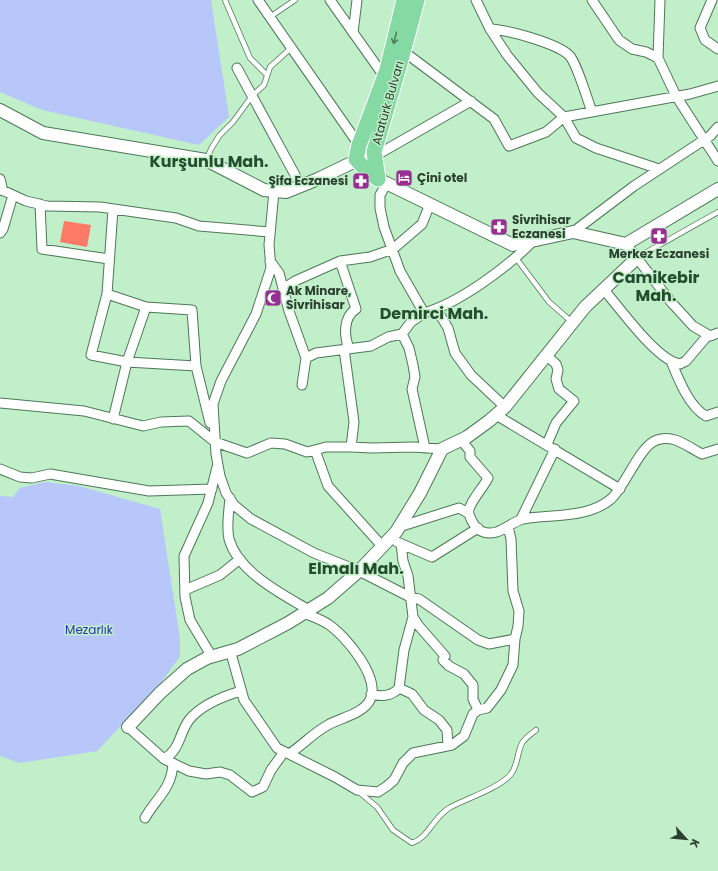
<svg xmlns="http://www.w3.org/2000/svg" width="718" height="871" font-family="Poppins,sans-serif">
	<rect width="100%" height="100%" fill="#c0efc9"/>
	<path fill="#b7c7fa" d="M 0,0 L 211,0 L 229,117 L 199,145 L 42,110 L 0,92 Z
		M 45,482 L 79,486 L 160,509 L 180,639 L 180,656 L 158,687 L 97,751 L 20,763 L 0,756 L 0,496 L 13,497 L 20,488 Z"/>
	<path fill="#fd7b66" d="M 64,221 L 91,225 L 87,247 L 60,242 Z
		M 270,291 L 278,291 L 279,304 L 266,304 Z"/>
	<g fill="none" stroke-linecap="round" stroke-linejoin="round">
		<g stroke="#4d7857" stroke-width="6">
			<path id="service" d="M 225,0 L 250,58 L 267,75
				M 270,17 L 295,0
				M 207,159 L 211,149 L 219,136 L 233,122 L 252,96 L 264,85 L 270,67 L 291,48
				M 638,257 L 718,212
				M 516,258 L 549,302 L 573,323
				M 359,792 L 377,807 L 393,830 L 412,843 C 429,837 432,819 449,808 C 465,799 500,788 511,774 C 518,765 517,753 522,743 C 525,738 531,734 536,730"/>
		</g>
		<g stroke="#4d7857" stroke-width="11">
			<path id="minor" d="M 258,0 L 359,145
				M 330,0 L 386,79
				M 476,0 L 490,29 L 507,55 L 538,93 L 564,117 L 576,138 L 596,148 L 659,169
				M 592,0 L 619,40 L 632,49 L 646,52 L 658,58 L 676,96 L 718,161
				M 712,0 L 700,28 L 705,40 L 718,49
				M 490,29 C 508,30 556,43 569,55 C 577,63 587,99 592,112
				M 353,33 L 357,0
				M 403,51 L 494,119 L 509,146 L 546,132 L 564,117 L 690,94 L 718,86
				M 658,58 L 660,0
				M 237,68 L 301,186
				M 375,156 L 471,101
				M 0,179 L 3,191
				M 387,183 L 380,195 L 380,208 L 384,227 L 400,271 L 424,313 C 459,303 508,267 533,241
				M 0,189 L 26,201 L 47,206 L 100,207 L 176,218 L 199,226 L 270,232
				M 274,191 L 269,245 L 271,268 L 256,314 L 221,381 L 213,404 L 216,454 L 220,476 L 226,493 L 234,505 L 251,519 L 314,553 L 359,571 L 410,597 L 419,599 L 478,640 L 489,644 L 515,639
				M 40,204 L 42,249 L 109,259
				M 113,209 L 107,294 L 146,307 L 192,310 L 196,366 L 210,423
				M 573,232 L 634,186 L 710,136 L 718,127
				M 0,233 L 3,229 L 13,195
				M 626,244 L 671,302 L 693,326 L 710,336 L 718,333
				M 270,261 L 279,273 L 289,311 L 306,358 L 302,385
				M 340,261 L 356,309 C 343,317 344,336 349,349
				M 283,289 L 295,281 L 340,261 L 370,257 L 393,249 L 422,224 L 430,204
				M 604,290 C 620,308 657,361 680,364 L 686,361 L 708,335
				M 107,294 L 91,355 L 127,362 L 196,366
				M 437,310 L 448,328 L 455,353 L 471,375 L 505,407
				M 402,334 L 409,348 L 413,365 L 415,377 L 412,389 L 425,448
				M 344,349 L 354,422 L 351,447
				M 546,355 L 556,364 L 558,370 L 556,379 L 559,389 L 574,401 L 556,423 L 547,444
				M 306,358 L 316,353 L 371,346 L 388,337 L 402,334 L 411,322 L 424,313
				M 671,361 C 678,378 689,407 706,416 L 718,412
				M 0,403 L 84,411 L 143,426 L 161,422 L 189,421 L 215,442 L 247,453 L 271,443 L 285,444 L 307,452 L 326,447 L 351,447 L 372,448 L 413,447 L 442,449
				M 496,415 L 620,489
				M 113,419 L 127,362 L 146,307
				M 461,440 L 470,451 L 470,457 L 488,478 C 484,487 466,506 469,514 C 471,520 475,528 481,531 C 497,539 510,522 523,519 C 551,514 587,519 611,499 C 626,485 640,445 657,440 C 674,434 688,447 702,454 L 718,449
				M 315,450 L 328,486 L 382,546
				M 0,469 L 20,477 L 32,478 L 50,474 L 149,491 L 212,489
				M 230,498 C 229,511 226,526 229,539 C 238,572 282,594 309,610
				M 521,519 L 555,449
				M 399,527 L 459,508 L 468,513
				M 397,542 L 432,557 L 478,528
				M 401,544 L 403,561 L 408,576 L 413,617 L 418,625 L 445,656 L 443,660 L 449,666 L 464,674 L 473,685 L 473,699 L 478,710
				M 185,590 L 220,575 L 240,559
				M 229,652 L 232,657 L 244,700 L 277,748 L 335,777 L 357,790 L 378,792 L 387,786 L 394,780 L 403,763 L 413,753 L 452,745 L 464,736 L 473,714 L 478,710 L 487,708 L 501,690 L 513,665 L 515,639 L 518,626 L 519,611 L 513,591 L 511,539 L 508,527
				M 212,657 L 190,620 L 185,597 L 184,556 L 208,503 L 217,467
				M 399,688 L 412,694 L 424,710 L 439,720 L 447,730 L 448,746
				M 371,694 C 381,697 392,696 399,688 L 404,650 L 413,617
				M 128,727 L 164,759 C 180,750 179,734 189,720 C 201,705 224,696 241,691
				M 289,754 C 303,745 313,733 328,725 C 340,718 363,714 370,700 C 381,678 346,636 328,624 C 320,619 312,616 303,613
				M 164,759 L 189,771 L 206,774 L 220,772 L 230,775 L 252,792 L 263,787 L 271,770 L 284,752
				M 145,818 C 156,798 172,789 173,763"/>
		</g>
		<g stroke="#4d7857" stroke-width="14">
			<path id="tertiary" d="M 0,110 L 43,133 L 206,160 L 264,190 L 286,192 L 318,179 L 374,152
				M 378,179 L 513,245 L 573,232 L 626,244 L 718,189
				M 128,727 L 160,693 L 187,669 L 207,658 L 238,649 L 288,623 L 328,598 L 359,571 L 396,532 L 420,493 L 442,449 L 467,437 L 489,421 L 505,407 L 585,307 L 637,258"/>
		</g>
		<g stroke="#fff" stroke-width="17">
			<path id="primary" d="M 378,179 L 365,169 L 356,159 L 359,145 L 387,70 L 404,0
				M 378,179 L 374,152 L 399,67 L 417,0"/>
		</g>
		<use href="#service" stroke="#fff" stroke-width="4.5"/>
		<use href="#minor" stroke="#fff" stroke-width="9"/>
		<use href="#tertiary" stroke="#fff" stroke-width="12"/>
		<use href="#primary" stroke="#85daa3" stroke-width="15"/>
	</g>
	<defs><path id="oneway-shaft" d="M-6 0H5M1.5-3L5.5 0L1.5 3" fill="none" stroke-width="1.6" stroke-linecap="round" stroke-linejoin="round"/></defs>
	<use stroke="#507d5e" href="#oneway-shaft" transform="translate(395 38) rotate(104)"/>
	<defs>
		<g id="hotel-square" transform="scale(0.9)"><rect x="-9" y="-9" width="18" height="18" rx="4" fill="#982e91" stroke="#c0efc9"/><path d="M-6-4.5h1.5V1H6V5H4.5V3h-9V5H-6ZM-4 0a1.8 1.8 0 1 1 3.6 0ZM.5 0V-2.5h3Q6-2.5 6 0Z" fill="#fff"/></g>
		<g id="pharmacy-square" transform="scale(0.9)"><rect x="-9" y="-9" width="18" height="18" rx="4" fill="#982e91" stroke="#c0efc9"/><path d="M-2-6h4v4h4v4h-4v4h-4v-4h-4v-4h4Z" fill="#fff"/></g>
		<g id="mosque-square" transform="scale(0.9)"><rect x="-9" y="-9" width="18" height="18" rx="4" fill="#982e91" stroke="#c0efc9"/><path d="M3.5-4.9A6 6 0 1 0 3.5 4.9A5 5 0 1 1 3.5-4.9Z" fill="#fff"/></g>
	</defs>
	<g fill-rule="evenodd">
		<use href="#hotel-square" x="404" y="178"/>
		<use href="#pharmacy-square" x="361" y="181"/>
		<use href="#pharmacy-square" x="499" y="227"/>
		<use href="#pharmacy-square" x="659" y="236"/>
		<use href="#mosque-square" x="273" y="298"/>
	</g>
	<g text-anchor="middle" stroke-width="3" stroke-linejoin="round" paint-order="stroke">
		<g font-size="12" fill="#2c3f30" stroke="#c0efc9">
			<text transform="translate(388 103) rotate(-74)" y="4">Atatürk Bulvarı</text>
		</g>
		<g font-size="12" font-weight="bold" fill="#2c3f30" stroke="#c0efc9" text-anchor="start">
			<text x="417" y="182">Çini otel</text>
			<text x="348" y="185" text-anchor="end">Şifa Eczanesi</text>
			<text x="512" y="224">Sivrihisar<tspan x="512" dy="14">Eczanesi</tspan></text>
			<text x="659" y="258" text-anchor="middle">Merkez Eczanesi</text>
			<text x="286" y="295">Ak Minare,<tspan x="286" dy="14">Sivrihisar</tspan></text>
		</g>
		<g font-size="12" fill="#2935b1" stroke="#c0efc9">
			<text x="89" y="634">Mezarlık</text>
		</g>
		<g font-size="16" font-weight="bold" fill="#244d2f" stroke="#c0efc9">
			<text x="209" y="167">Kurşunlu Mah.</text>
			<text x="656" y="283">Camikebir<tspan x="656" dy="18">Mah.</tspan></text>
			<text x="434" y="319">Demirci Mah.</text>
			<text x="356" y="574">Elmalı Mah.</text>
		</g>
	</g>
	<g transform="translate(686 839) rotate(117)" stroke="#c0efc9" stroke-width="3" paint-order="stroke">
	<path d="M0-3L7 15L0 10L-7 15Z" fill="#2c3f30"/>
	<text y="-6" font-size="11" font-weight="bold" text-anchor="middle" fill="#2c3f30">K</text>
	</g>
</svg>
